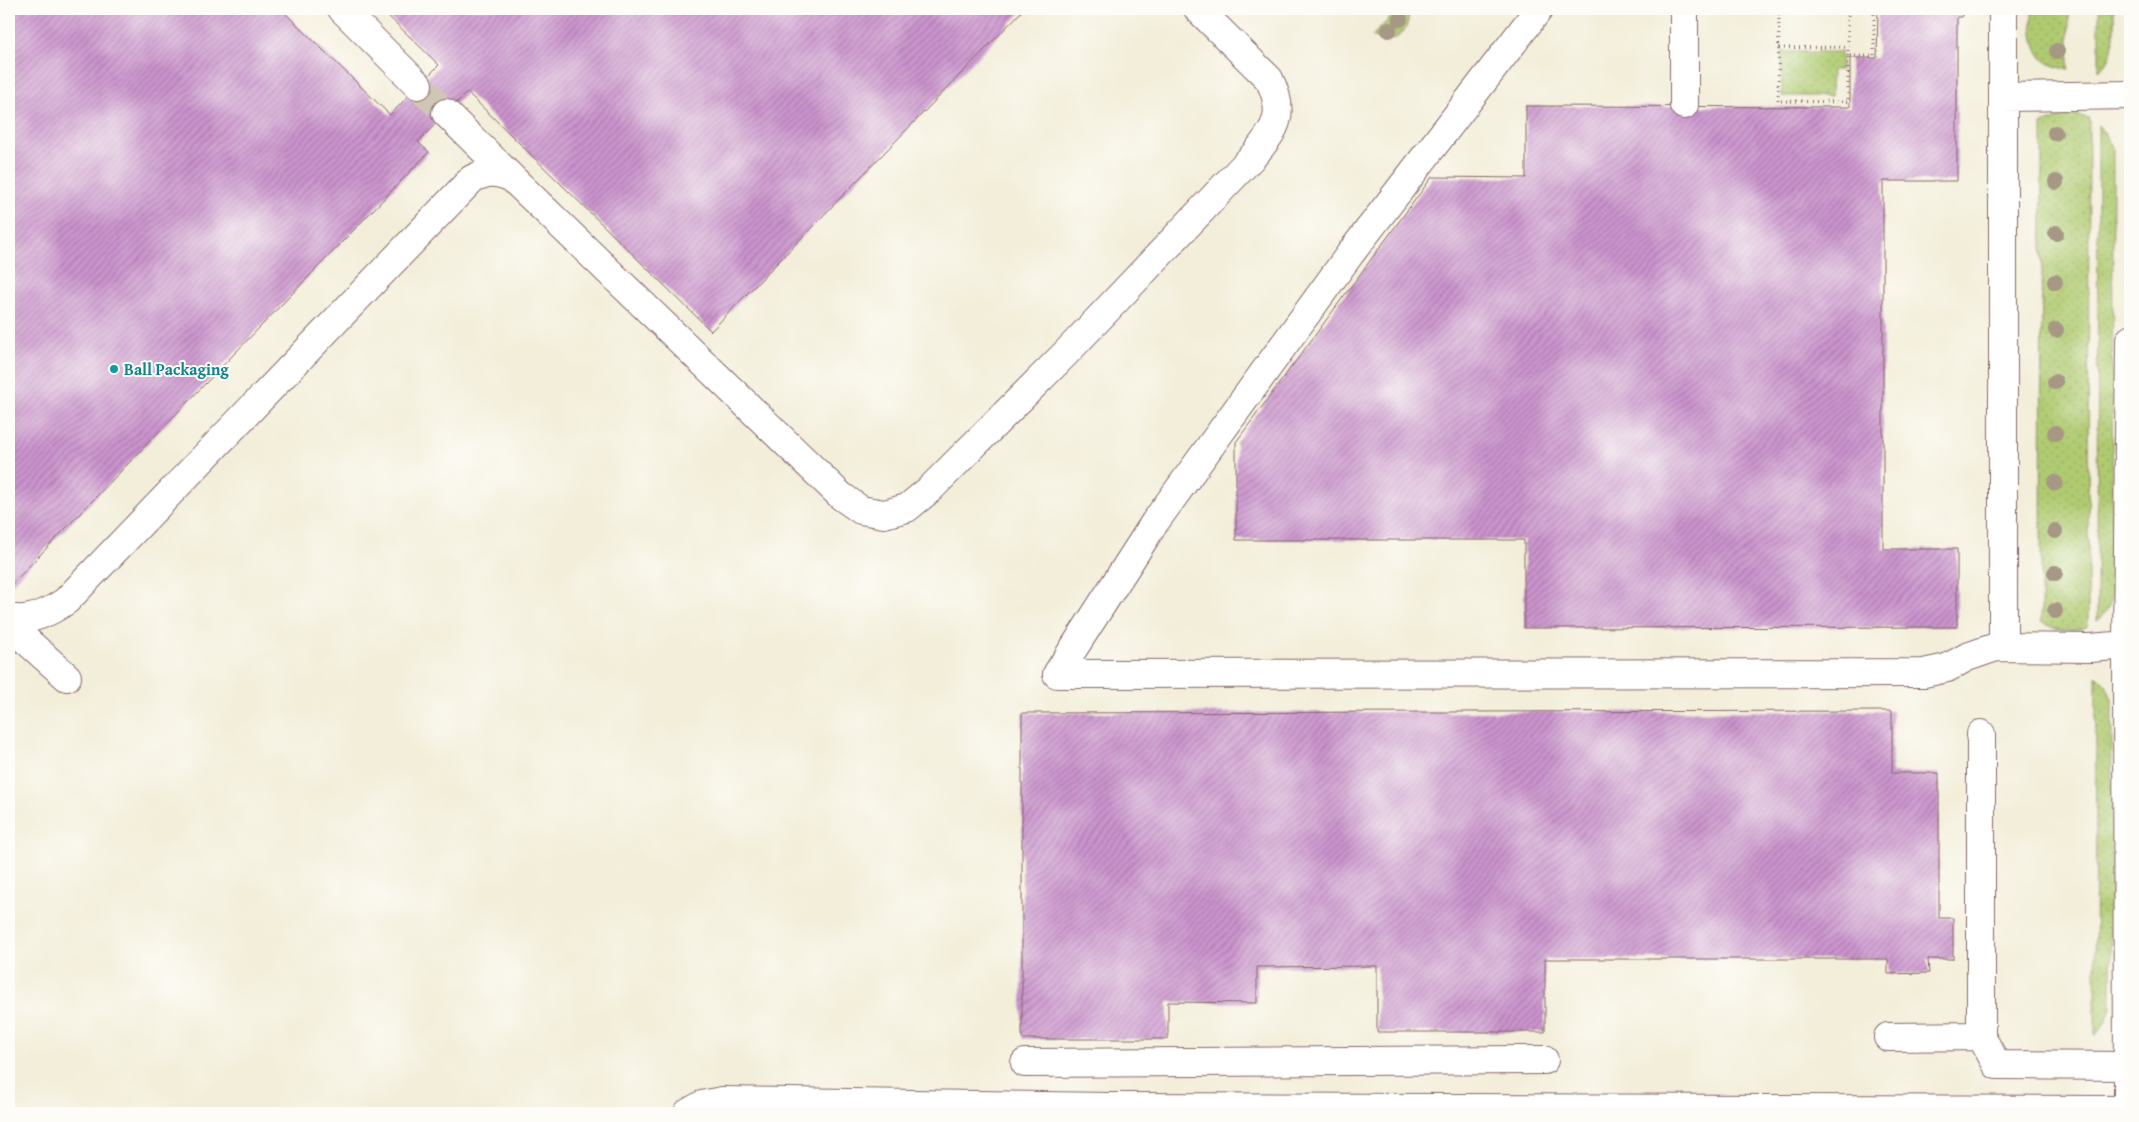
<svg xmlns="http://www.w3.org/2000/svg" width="2139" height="1122" font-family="'Gentium Book Plus',serif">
	<defs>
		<pattern id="grass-dots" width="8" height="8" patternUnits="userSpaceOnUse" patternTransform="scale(1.25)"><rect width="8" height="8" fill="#afca70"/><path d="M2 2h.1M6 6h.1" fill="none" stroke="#98ad61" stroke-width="1.8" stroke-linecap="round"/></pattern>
		<pattern id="building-hatch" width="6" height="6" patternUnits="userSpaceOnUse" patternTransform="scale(1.25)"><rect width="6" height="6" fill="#cb94ce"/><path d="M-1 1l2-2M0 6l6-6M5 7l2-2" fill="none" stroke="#a778a7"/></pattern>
	</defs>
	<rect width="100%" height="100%" fill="#fdfcf7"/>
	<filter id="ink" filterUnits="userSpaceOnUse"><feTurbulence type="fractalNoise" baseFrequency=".02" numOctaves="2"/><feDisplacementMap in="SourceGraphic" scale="10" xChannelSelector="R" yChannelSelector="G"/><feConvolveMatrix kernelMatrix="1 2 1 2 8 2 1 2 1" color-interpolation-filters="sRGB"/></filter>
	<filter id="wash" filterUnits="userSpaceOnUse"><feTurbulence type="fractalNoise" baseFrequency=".0096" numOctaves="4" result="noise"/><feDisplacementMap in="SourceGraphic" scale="20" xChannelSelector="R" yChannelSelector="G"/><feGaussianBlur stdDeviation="1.12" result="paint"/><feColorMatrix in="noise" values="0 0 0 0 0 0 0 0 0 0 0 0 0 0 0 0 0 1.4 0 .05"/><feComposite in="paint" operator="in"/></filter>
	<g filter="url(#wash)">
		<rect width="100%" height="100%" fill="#f3eed9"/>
		<path fill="url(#grass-dots)" stroke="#7c744e" d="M 1399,9 L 1408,9 C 1412,31 1394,48 1372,36 Z
			M 2032,9 L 2069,9 L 2069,69 C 2032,67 2032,36 2032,9 Z
			M 2099,9 L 2114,9 C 2114,30 2117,57 2099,71 Z
			M 1782,52 L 1841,52 L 1841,70 L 1832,70 L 1831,96 L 1782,96 Z
			M 2071,114 L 2089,118 L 2088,626 C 2072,634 2056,630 2041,622 L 2042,124 Z
			M 2098,125 L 2107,137 L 2113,150 L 2112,590 C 2112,604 2107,612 2097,621 Z
			M 2096,675 L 2106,685 L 2112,699 L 2111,1008 L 2105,1024 L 2095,1037 Z"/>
		<g id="blocks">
			<path fill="url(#building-hatch)" d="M 9,9 L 281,9 L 390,115 L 439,65 L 381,9 L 1024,9 L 711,331 L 467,92 L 418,142 L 429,152 L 9,587 Z
				M 1878,9 L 1962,9 L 1962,17 L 1957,17 L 1957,181 L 1883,181 L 1883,549 L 1957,549 L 1957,627 L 1524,628 L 1524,540 L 1236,540 L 1236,442 L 1432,177 L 1526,178 L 1526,106 L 1850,107 L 1850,58 L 1877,58 Z
				M 1892,711 L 1892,773 L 1939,773 L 1939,918 L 1953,918 L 1953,959 L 1928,959 L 1929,973 L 1888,974 L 1888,959 L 1545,959 L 1545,1032 L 1377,1032 L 1377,966 L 1257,967 L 1257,1003 L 1168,1002 L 1168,1039 L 1022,1039 L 1022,713 Z"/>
		</g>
	</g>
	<g filter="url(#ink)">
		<use href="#blocks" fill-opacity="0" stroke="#856768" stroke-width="1"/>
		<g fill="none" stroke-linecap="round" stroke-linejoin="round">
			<path stroke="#d1c5b6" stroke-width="28" stroke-dasharray="28 14" stroke-linecap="butt" d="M 418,85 L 446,113"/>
			<g stroke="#856768" stroke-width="30">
				<path id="minor" d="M 342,9 L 418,85
					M 1539,9 L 1350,254 L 1155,522 L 1057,674 L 1924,673 L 1947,668 L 1967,657 L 1996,647 L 2090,648 L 2127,645
					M 2003,9 L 2003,647
					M 2003,97 L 2130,95
					M 1684,105 L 1684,9
					M 446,113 L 512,178
					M 9,618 C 29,623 50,612 66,601 L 472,179 C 487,171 496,171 512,178 L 841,496 L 861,510 L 884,514 L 907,508 L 929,490 L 1065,354 L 1254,155 C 1277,128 1286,113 1269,79 L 1198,9
					M 9,625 L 67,677
					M 1981,734 L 1981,1036 L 1997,1065 L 2128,1066
					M 1888,1037 L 1981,1036
					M 1025,1063 L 1544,1060
					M 688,1113 L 702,1105 L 722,1101 L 1110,1107 L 2128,1110
					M 2128,1113 L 2127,645 L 2130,340"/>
			</g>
			<path stroke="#856768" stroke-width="3" stroke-dasharray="1 4" stroke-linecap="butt" d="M 1779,9 L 1778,101 L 1848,102 L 1848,56 L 1874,56 L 1874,9
				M 1779,48 L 1848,47
				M 1848,56 L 1848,9"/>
			<use href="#minor" stroke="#fff" stroke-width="28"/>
		</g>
		<g fill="#a79885">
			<circle cx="1400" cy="19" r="8"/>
			<circle cx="1389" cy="30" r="8"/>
			<circle cx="2057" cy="51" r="8"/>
			<circle cx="2055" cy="133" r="8"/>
			<circle cx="2056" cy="182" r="8"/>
			<circle cx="2056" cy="233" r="8"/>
			<circle cx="2055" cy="282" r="8"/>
			<circle cx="2056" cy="330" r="8"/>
			<circle cx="2055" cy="382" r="8"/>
			<circle cx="2055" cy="433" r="8"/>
			<circle cx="2055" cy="483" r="8"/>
			<circle cx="2055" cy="531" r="8"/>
			<circle cx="2055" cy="573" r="8"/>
			<circle cx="2055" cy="611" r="8"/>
		</g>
	</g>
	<circle fill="#0f9aa8" stroke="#fdfcf7" stroke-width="2" cx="114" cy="369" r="5"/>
	<g text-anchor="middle" stroke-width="4" stroke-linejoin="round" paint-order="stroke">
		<g font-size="16" font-weight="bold" fill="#0d838f" stroke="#fdfcf7" text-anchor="start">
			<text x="124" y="375">Ball Packaging</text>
		</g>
	</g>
	<rect width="2139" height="1122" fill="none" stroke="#fdfcf7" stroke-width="30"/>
</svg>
